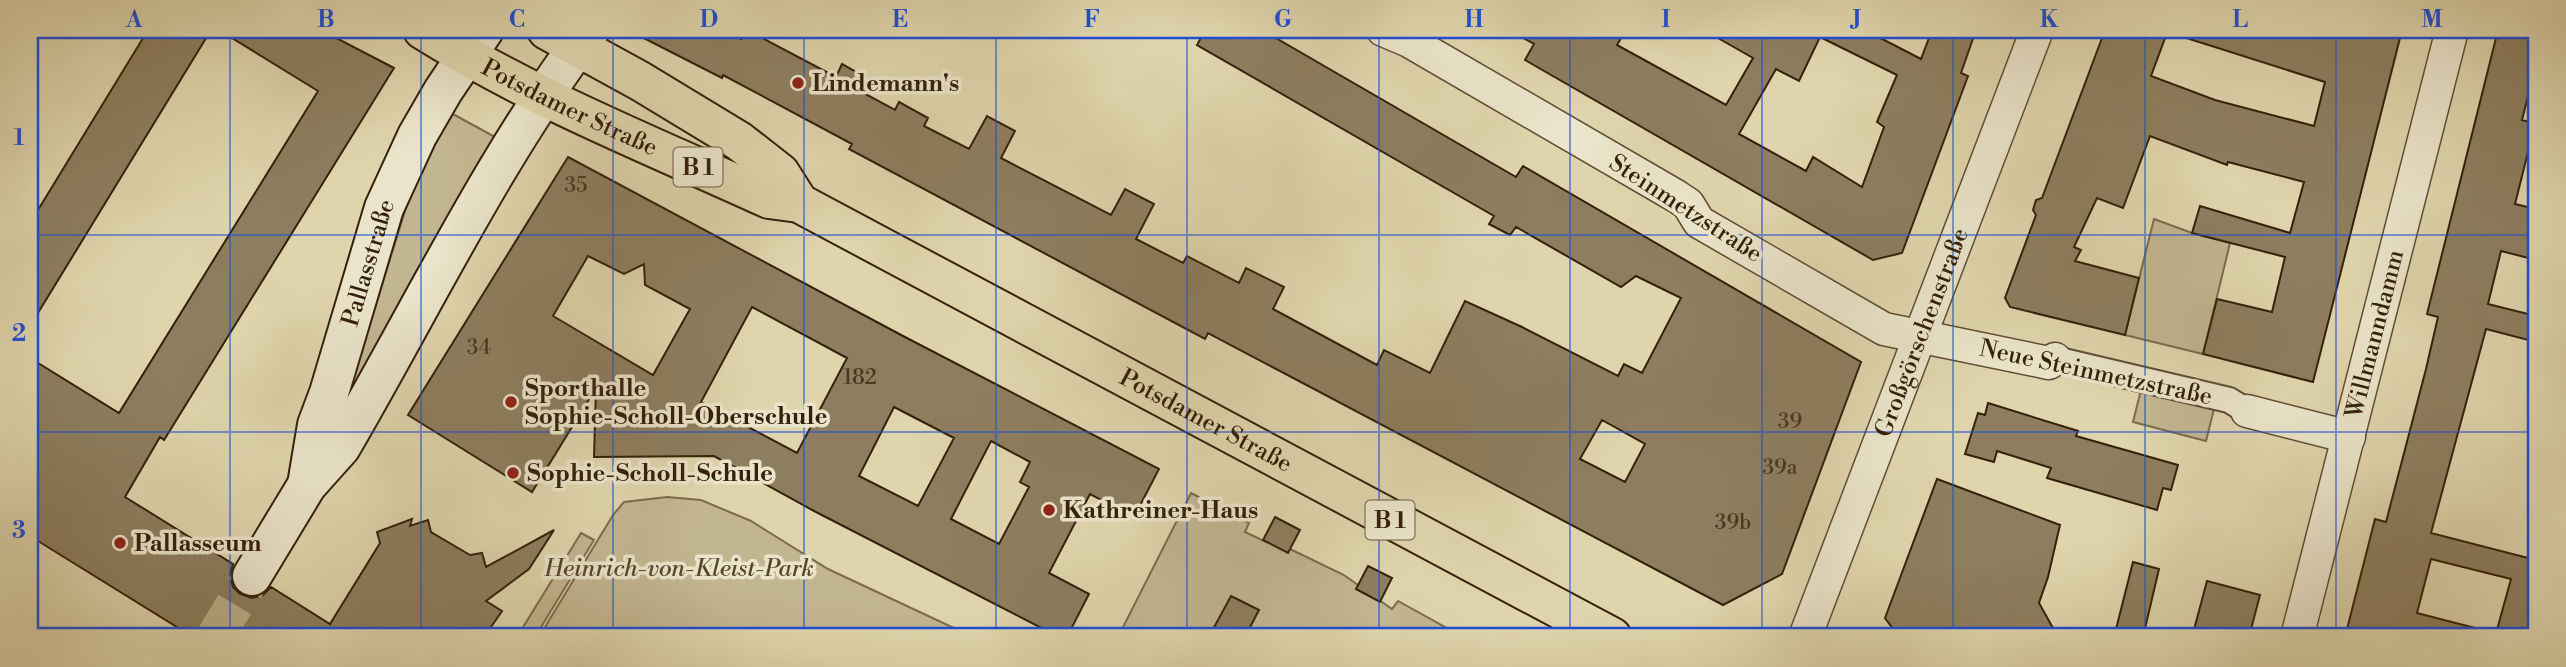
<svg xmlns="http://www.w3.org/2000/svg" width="2566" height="667" font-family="'Libre Bodoni',serif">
	<rect width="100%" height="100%" fill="#dfd5ad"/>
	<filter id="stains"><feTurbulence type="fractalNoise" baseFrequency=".00286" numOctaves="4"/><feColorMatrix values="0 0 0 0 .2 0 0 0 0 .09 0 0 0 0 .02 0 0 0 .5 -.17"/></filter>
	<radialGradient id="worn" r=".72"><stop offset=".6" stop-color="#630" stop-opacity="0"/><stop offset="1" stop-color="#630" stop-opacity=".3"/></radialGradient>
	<path fill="#c2b691" stroke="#7c6b4e" stroke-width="2" d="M 451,113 L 495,137 L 346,399 L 406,208 L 422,169 Z
		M 2154,219 L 2192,233 L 2230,243 L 2203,354 L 2125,335 Z
		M 2141,390 L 2214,409 L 2206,441 L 2133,422 Z
		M 1191,493 L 1249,523 L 1245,532 L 1266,542 L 1290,549 L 1344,575 L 1392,609 L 1398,601 L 1452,631 L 1449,637 L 1118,637 Z
		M 667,497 L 701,500 L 751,521 L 828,569 L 973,637 L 539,637 L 613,515 L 624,502 Z
		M 581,533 L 594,540 L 535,637 L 517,637 Z"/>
	<path fill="#8d7e5f" stroke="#35200b" stroke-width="2" fill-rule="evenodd" d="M 148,30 L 211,30 L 30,326 L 30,223 Z
		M 219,30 L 321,30 L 394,68 L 164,440 L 160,437 L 125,497 L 233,564 L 230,576 L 233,587 L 240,594 L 252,598 L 263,595 L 271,587 L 330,624 L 380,543 L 377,532 L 412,519 L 410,526 L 428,520 L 431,532 L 470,555 L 482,553 L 486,567 L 554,530 L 529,569 L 486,601 L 502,611 L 484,637 L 193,637 L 30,536 L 30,358 L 119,413 L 318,91 Z
		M 628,30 L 725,30 L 741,39 L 747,30 L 836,77 L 842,64 L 863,76 L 856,89 L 895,110 L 899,102 L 928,118 L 924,126 L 969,149 L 987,116 L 1015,131 L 1001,158 L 1111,215 L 1125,189 L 1154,204 L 1136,239 L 1183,263 L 1187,256 L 1239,283 L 1246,268 L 1284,287 L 1273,309 L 1377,365 L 1384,350 L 1430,373 L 1465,301 L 1522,327 L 1618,376 L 1624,364 L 1642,373 L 1681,298 L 1636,276 L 1621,287 L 1516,227 L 1510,235 L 1489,224 L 1494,216 L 1197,45 L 1205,30 L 1262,30 L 1516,177 L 1523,166 L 1861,362 L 1782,574 L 1723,605 L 1208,333 L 1205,339 L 1177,324 L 849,149 L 852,144 L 723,75 L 722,78 ZM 1602,420 L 1645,444 L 1625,482 L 1580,459 Z
		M 1509,30 L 1579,30 L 1593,38 L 1598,30 L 1626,30 L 1617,45 L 1726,105 L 1753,58 L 1704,30 L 1865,30 L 1921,59 L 1932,30 L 1976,30 L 1961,73 L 1968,76 L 1902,253 L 1873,260 L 1525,60 L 1534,44 ZM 1820,37 L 1897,75 L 1877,122 L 1884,127 L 1862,187 L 1813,157 L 1806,171 L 1739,134 L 1776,69 L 1799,81 Z
		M 2105,30 L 2168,30 L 2151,76 L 2215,100 L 2314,126 L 2325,82 L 2177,35 L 2178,30 L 2402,30 L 2313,382 L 2203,354 L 2217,299 L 2272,312 L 2285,257 L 2192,233 L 2200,206 L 2290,233 L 2304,182 L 2228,162 L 2227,165 L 2150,136 L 2123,208 L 2097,198 L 2074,247 L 2081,250 L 2075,261 L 2139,278 L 2125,335 L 2010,307 L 2005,298 L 2036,215 L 2033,210 L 2036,200 L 2042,198 Z
		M 2498,30 L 2536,30 L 2536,64 L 2522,120 L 2536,124 L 2536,146 L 2530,144 L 2515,204 L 2536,209 L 2536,260 L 2501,251 L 2488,304 L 2536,316 L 2536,342 L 2486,329 L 2431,533 L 2536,560 L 2536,637 L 2495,637 L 2511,579 L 2431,559 L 2417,613 L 2479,629 L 2478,637 L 2345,637 L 2375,519 L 2386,522 L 2426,369 L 2438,317 L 2427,314 Z
		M 568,157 L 903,336 L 1159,469 L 1134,517 L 1090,494 L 1049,573 L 1089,594 L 1067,637 L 1059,637 L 814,511 L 714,456 L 594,457 L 596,388 L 532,492 L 408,415 ZM 588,256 L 624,274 L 644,264 L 645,285 L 690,309 L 653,375 L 553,316 ZM 752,307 L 847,358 L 797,453 L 701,402 ZM 894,407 L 954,438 L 918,506 L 859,476 ZM 991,441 L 1030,462 L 1020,482 L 1029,487 L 999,544 L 951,519 Z
		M 1988,403 L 2078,431 L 2076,436 L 2178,465 L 2171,490 L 2163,488 L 2157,510 L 2047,478 L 2051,468 L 1997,451 L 1994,462 L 1965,454 L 1978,413 L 1985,415 Z
		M 1937,479 L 2060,525 L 2048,577 L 2039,603 L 2058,637 L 1899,637 L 1885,618 Z
		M 1275,517 L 1300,530 L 1288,553 L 1263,540 Z
		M 2133,562 L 2159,569 L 2143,637 L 2114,637 Z
		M 1368,566 L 1392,578 L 1380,602 L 1356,589 Z
		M 2207,581 L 2260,595 L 2249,637 L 2192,637 Z
		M 1231,596 L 1259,610 L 1245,637 L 1225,637 L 1212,631 Z"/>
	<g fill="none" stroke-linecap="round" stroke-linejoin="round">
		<path stroke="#bdb18d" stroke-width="38" stroke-dasharray="38 19" stroke-linecap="butt" d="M 215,637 L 252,576"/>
		<g stroke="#604d34" stroke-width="28">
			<path id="pedestrian" d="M 2055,359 L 2229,400 L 2247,411"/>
		</g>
		<g stroke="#604d34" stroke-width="35">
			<g id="minor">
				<path d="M 1383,30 L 1409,41 L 1676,196 L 1688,204 L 1699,222 L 1884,329 L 2049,363 L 2055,359"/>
				<path d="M 2247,411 L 2349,437"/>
				<path id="s1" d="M 1805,637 L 2037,30"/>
				<path id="s2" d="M 2297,637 L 2452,30"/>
			</g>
		</g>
		<g stroke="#35200b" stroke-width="42">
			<g id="secondary">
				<path id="s3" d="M 307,485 L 317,425 L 329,393 L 384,208 L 417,136 L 443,91 L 484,30"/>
				<path d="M 252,576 L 307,485 L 341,447 C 422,308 493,159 590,30"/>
			</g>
		</g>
		<g stroke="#35200b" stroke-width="42">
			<g id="primary">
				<path id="s4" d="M 423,30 C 532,98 653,146 769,199 L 799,203 L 1612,637"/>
				<path d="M 547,30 L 640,81 L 739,141 L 780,173 L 799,203"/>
			</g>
		</g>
		<use href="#pedestrian" stroke="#eae4ca" stroke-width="24"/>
		<use href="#minor" stroke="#eae4ca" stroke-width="32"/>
		<use href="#secondary" stroke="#eae4ca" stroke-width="38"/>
		<use href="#primary" stroke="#dfd5ad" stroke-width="38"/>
	</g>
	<path fill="none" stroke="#1d4ed8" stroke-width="2" stroke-opacity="0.55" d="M 230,30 L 230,637M 421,30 L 421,637M 613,30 L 613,637M 804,30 L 804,637M 996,30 L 996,637M 1187,30 L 1187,637M 1379,30 L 1379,637M 1570,30 L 1570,637M 1762,30 L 1762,637M 1953,30 L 1953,637M 2145,30 L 2145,637M 2336,30 L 2336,637M 30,235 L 2536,235M 30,432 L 2536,432"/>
	<g fill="#8f2418" stroke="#eae4ca" stroke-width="2.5">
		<circle cx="798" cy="83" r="7"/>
		<circle cx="511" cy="402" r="7"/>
		<circle cx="513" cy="473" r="7"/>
		<circle cx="1049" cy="510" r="7"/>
		<circle cx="120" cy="543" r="7"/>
	</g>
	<g text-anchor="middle" stroke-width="7" stroke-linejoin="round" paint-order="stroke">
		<g font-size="21" fill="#4b3820">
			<text x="576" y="192">35</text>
			<text x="479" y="354">34</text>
			<text x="860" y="384">182</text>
			<text x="1790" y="428">39</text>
			<text x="1780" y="474">39a</text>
			<text x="1733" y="529">39b</text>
		</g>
		<g fill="#eae4ca" stroke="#6b5b44" stroke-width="2">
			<rect x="673.5" y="147.5" width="49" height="39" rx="5"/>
			<rect x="1365.5" y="500.5" width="49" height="39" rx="5"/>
		</g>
		<g font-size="23" font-weight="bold" fill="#35200b">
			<text x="698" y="175">B 1</text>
			<text x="1390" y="528">B 1</text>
		</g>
		<g font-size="24" font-weight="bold" fill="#35200b" stroke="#eae4ca" text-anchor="start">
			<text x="812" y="91">Lindemann's</text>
			<text x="525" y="396">Sporthalle<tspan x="525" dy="28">Sophie-Scholl-Oberschule</tspan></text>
			<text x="527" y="481">Sophie-Scholl-Schule</text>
			<text x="1063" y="518">Kathreiner-Haus</text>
			<text x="134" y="551">Pallasseum</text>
		</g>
		<g font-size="24" fill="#35200b" stroke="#eae4ca">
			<text dy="8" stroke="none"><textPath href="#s4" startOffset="166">Potsdamer Straße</textPath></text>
			<text transform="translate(1686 208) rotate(33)" y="8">Steinmetzstraße</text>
			<text dy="8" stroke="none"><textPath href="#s3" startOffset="231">Pallasstraße</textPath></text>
			<text dy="8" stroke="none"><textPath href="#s1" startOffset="326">Großgörschenstraße</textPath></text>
			<text dy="8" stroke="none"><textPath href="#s2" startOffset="313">Willmanndamm</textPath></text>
			<text transform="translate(2096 372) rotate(12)" y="8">Neue Steinmetzstraße</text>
			<text dy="8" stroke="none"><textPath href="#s4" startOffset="877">Potsdamer Straße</textPath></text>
		</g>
		<g font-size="24" font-style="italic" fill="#58462c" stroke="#eae4ca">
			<text x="679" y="576">Heinrich-von-Kleist-Park</text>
		</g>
	</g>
	<rect width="2566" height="667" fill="none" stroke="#dfd5ad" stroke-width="77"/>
	<rect x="38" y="38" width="2490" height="590" fill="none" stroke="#1d4ed8" stroke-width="2.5"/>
	<g font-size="23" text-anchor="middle" font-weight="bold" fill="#1d4ed8">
		<text x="134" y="27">A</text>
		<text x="326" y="27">B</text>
		<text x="517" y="27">C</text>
		<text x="709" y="27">D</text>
		<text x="900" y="27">E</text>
		<text x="1092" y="27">F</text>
		<text x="1283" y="27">G</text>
		<text x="1474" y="27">H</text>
		<text x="1666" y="27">I</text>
		<text x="1857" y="27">J</text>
		<text x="2049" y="27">K</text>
		<text x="2240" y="27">L</text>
		<text x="2432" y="27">M</text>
		<text x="19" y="145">1</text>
		<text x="19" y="341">2</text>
		<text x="19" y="538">3</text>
	</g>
	<rect width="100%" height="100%" filter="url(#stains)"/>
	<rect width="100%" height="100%" fill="url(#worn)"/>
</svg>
